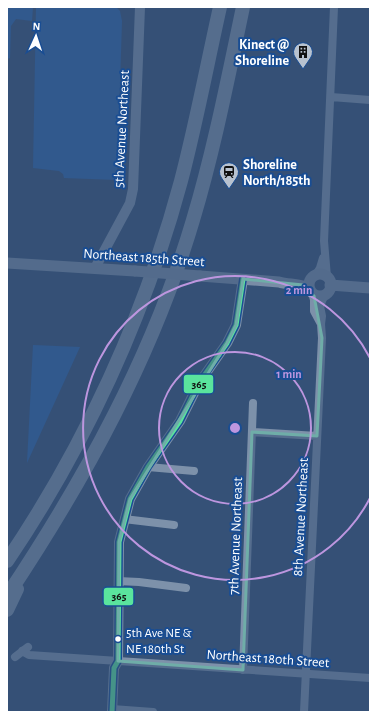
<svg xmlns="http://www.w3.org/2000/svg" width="377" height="719" font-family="'Alegreya Sans',sans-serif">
	<rect width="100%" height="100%" fill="#355177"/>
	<path fill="#2d64a9" d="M 7,7 L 33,7 L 32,21 L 16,19 L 11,26 L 10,58 L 7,59 Z
		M 36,7 L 116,7 L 120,11 L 122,21 L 117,180 L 64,178 L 63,174 L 59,171 L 33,168 Z
		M 33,345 L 80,347 L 27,463 Z"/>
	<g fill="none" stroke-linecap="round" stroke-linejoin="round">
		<path stroke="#7d91aa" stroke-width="8" d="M 331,97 L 370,100
			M 315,276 L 320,268 L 323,258
			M 327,277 L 324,241 L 334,7
			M 312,292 L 314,300 L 314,311 L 321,324
			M 252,432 L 317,436
			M 148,467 L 194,471
			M 124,519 L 174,525
			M 118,581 L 139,582 L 186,588
			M 22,651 L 29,655 L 370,678
			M 15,657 L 28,647
			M 243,670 L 253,403
			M 112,709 L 153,712
			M 304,712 L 322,338 L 321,324 L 322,316 L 320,306 L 325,294"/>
		<path stroke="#7d91aa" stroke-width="10" d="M 95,268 L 130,203 L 133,189 L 140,7
			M 112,712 L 114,668 L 118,661 L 119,542 L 130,499 L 148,467 L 180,421 L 199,383 L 227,343 L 236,325 L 243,279"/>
		<path stroke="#798ca6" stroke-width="11" d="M 7,263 L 135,271
			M309 285a11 11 0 1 1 22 0a11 11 0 1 1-22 0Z
			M 200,276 L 279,282 C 289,285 301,283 310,289
			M 330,285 L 370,288"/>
		<path stroke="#7d91a9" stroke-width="14" d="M 7,561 C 85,446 145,315 181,181 C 196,124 207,65 220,7
			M 7,596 C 85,479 153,355 193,220 C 214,150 228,78 243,7
			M 7,610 L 17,589"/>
		<path stroke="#798ca6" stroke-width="11" d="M 135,271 L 200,276"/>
		<g stroke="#194d93" stroke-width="8">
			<path id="bus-1" d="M 112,712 L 114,668 L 118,661 L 119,542 L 130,499 L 148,467 L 180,421 L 199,383 L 227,343 L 236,325 L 243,279"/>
		</g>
		<use href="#bus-1" stroke="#5ae49d" stroke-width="5"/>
	</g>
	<path d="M0 0H377V719H0ZM 243,279 L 303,285 L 314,296 L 322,338 L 317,436 L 252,432 L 243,670 L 118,661 L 119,542 L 130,499 L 227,343 L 236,325 Z" fill="#355177" fill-opacity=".55" fill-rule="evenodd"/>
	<path fill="none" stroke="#6fada8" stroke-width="3" stroke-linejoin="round" d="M 243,279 L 303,285 L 314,296 L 322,338 L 317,436 L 252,432 L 243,670 L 118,661 L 119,542 L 130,499 L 227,343 L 236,325 Z"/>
	<g fill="none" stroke="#bd96df" stroke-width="2">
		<circle cx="235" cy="428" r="76"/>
		<path d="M370 498A152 152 0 1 1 370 358"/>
	</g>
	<defs>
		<g id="building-pin" transform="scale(1)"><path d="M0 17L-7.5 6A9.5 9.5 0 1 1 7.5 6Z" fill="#b8c2cf" stroke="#194d93"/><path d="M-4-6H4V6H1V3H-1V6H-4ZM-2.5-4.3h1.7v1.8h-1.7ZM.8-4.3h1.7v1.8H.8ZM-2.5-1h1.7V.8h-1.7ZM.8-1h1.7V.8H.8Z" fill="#111"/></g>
		<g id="station-pin" transform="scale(1)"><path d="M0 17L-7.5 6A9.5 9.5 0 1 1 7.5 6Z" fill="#b8c2cf" stroke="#194d93"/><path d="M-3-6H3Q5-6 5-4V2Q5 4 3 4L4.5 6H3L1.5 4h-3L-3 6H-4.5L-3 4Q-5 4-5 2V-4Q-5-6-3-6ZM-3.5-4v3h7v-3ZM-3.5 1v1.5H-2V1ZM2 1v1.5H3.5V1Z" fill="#111"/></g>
	</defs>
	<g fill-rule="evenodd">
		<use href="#building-pin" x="303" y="52"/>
		<use href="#station-pin" x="229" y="172"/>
	</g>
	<circle fill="#fff" stroke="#194d93" stroke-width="1.5" cx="118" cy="639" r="3.5"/>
	<g text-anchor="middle" stroke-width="4" stroke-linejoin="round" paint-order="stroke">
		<g font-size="13" fill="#fff" stroke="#194d93" text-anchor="start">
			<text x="126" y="637">5th Ave NE &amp;<tspan x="126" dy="16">NE 180th St</tspan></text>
		</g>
		<g font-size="14" font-weight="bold" fill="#fff" stroke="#194d93" text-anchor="end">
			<text x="289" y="49">Kinect @<tspan x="289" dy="16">Shoreline</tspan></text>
			<text x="243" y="169" text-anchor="start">Shoreline<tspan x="243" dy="16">North/185th</tspan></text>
		</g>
		<g font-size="14" fill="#fff" stroke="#194d93">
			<text transform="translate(121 129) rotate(-87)" y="5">5th Avenue Northeast</text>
			<text transform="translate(144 257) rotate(4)" y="5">Northeast 185th Street</text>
			<text transform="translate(300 517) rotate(-87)" y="5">8th Avenue Northeast</text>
			<text transform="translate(235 536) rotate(-88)" y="5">7th Avenue Northeast</text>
			<text transform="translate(268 658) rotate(4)" y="5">Northeast 180th Street</text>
		</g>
	</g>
	<circle cx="235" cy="428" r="6" fill="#bd96df" stroke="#194d93" stroke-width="2"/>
	<g font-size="12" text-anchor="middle" font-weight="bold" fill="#bd96df" stroke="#194d93" stroke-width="4" stroke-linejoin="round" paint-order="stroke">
		<text x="299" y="294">2 min</text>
		<text x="289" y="378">1 min</text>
	</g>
	<g stroke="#194d93" stroke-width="1.5">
		<rect x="183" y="374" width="31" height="20" rx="4" fill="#5ae49d"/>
		<rect x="103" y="587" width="31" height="19" rx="4" fill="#5ae49d"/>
	</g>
	<g font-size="11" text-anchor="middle" font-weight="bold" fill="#111">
		<text x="199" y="388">365</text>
		<text x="119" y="600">365</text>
	</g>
	<rect width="377" height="719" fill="none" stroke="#ffffff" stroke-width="16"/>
	<g transform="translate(36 36) rotate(3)" stroke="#194d93" stroke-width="3" paint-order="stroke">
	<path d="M0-3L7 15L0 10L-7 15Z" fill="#ffffff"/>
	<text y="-6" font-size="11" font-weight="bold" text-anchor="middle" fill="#ffffff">N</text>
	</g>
</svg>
